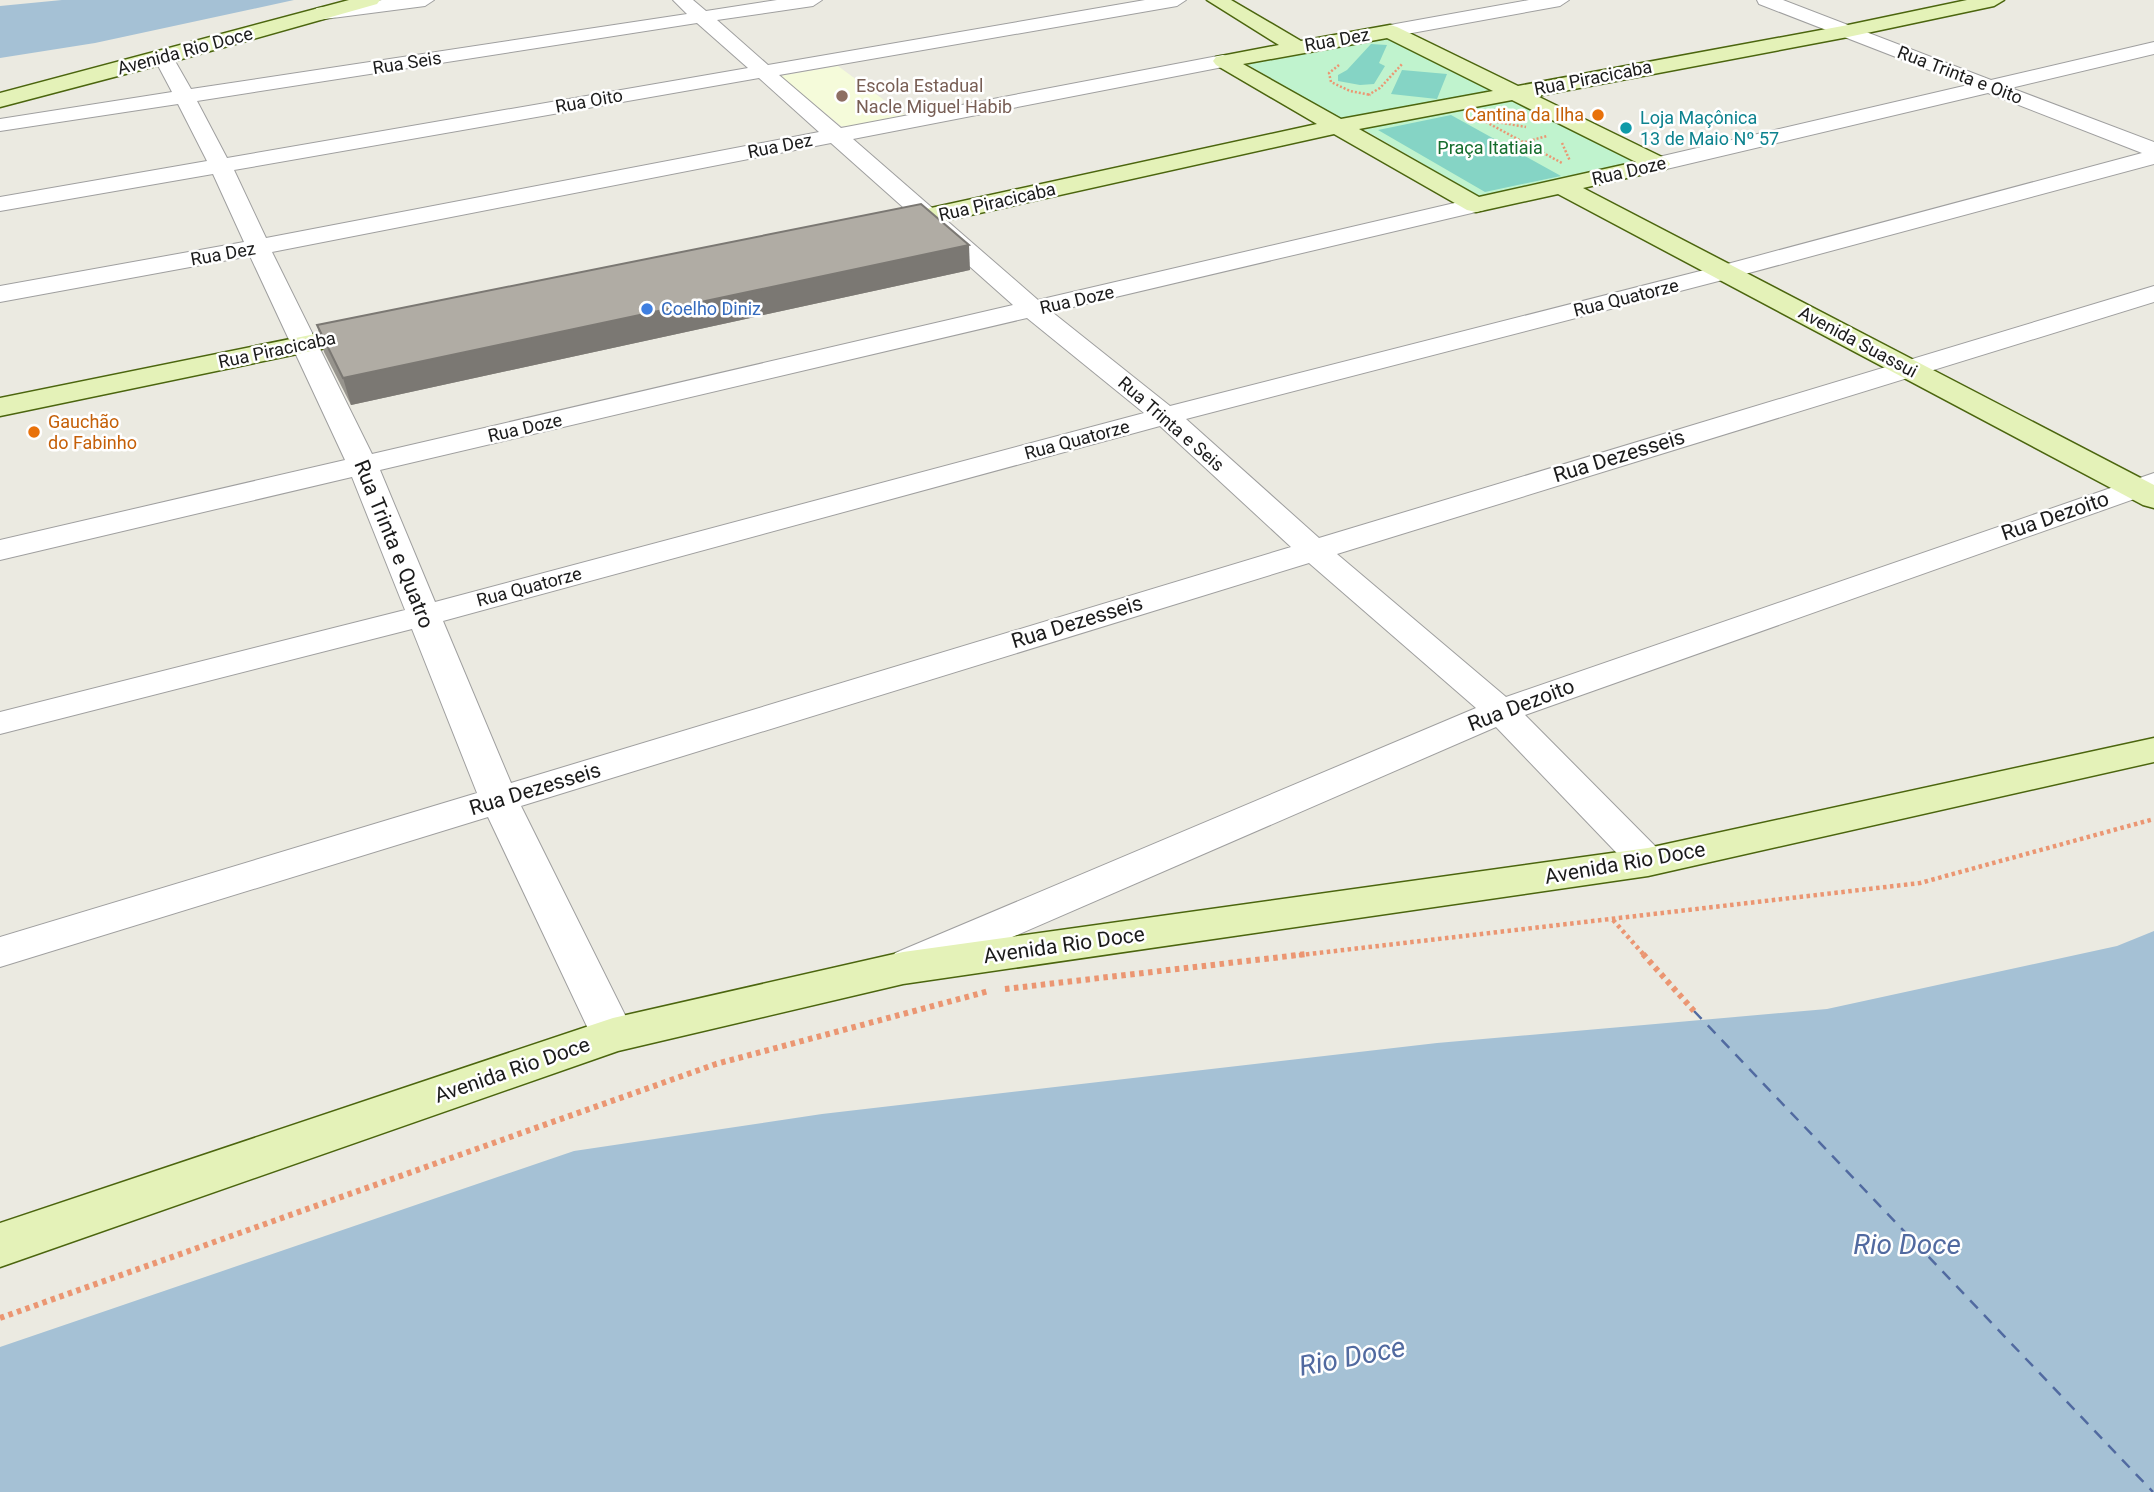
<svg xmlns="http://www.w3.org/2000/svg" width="2154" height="1492" font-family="Roboto,sans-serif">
	<rect width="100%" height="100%" fill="#ebeae1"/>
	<path fill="#f5fbda" d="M 838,66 L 907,117 L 850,127 L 841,126 L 780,76 Z"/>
	<path fill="#c0f3ce" d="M 1391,36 L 1498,91 L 1345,121 L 1245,63 Z
		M 1514,97 L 1640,160 L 1479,196 L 1361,128 Z"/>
	<path fill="#85d4c5" d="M 1371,44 L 1387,45 L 1379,63 L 1385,66 L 1374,84 L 1360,85 L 1338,81 L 1338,75 L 1347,70 Z
		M 1402,70 L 1447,74 L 1437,99 L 1391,94 Z
		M 1451,115 L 1561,176 L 1485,192 L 1378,130 Z"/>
	<path fill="#a5c1d5" d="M 62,0 L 294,0 L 95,43 L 0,58 L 0,6 Z
		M 2154,931 L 2154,1492 L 0,1492 L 0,1347 L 574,1151 L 822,1114 L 1437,1043 L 1827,1009 L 2117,946 Z"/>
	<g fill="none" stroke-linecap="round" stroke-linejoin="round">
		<path stroke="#516aa0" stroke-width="2.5" stroke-dasharray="11 9" stroke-linecap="butt" d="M 1694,1011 L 2153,1492"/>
		<g stroke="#9f9f9f" stroke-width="2">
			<path id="street" d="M 382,0 L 434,0 L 425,6 L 317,20 L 308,14 L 317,8 Z
				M 673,0 L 693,0 L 706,11 L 777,0 L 822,0 L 813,6 L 717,20 L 768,65 L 1145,0 L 1186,0 L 1177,6 L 779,75 L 841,128 L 1223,55 L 1230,57 L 1233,61 L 1230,65 L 1223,67 L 853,139 L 1038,300 L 1476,198 L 1484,200 L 1488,205 L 1484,210 L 1476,212 L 1052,312 L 1170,406 L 1716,267 L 2142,153 L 1988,93 L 1658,171 L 1650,169 L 1647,164 L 1650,159 L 1968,85 L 1759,4 L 1757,0 L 1783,0 L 1991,80 L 2154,42 L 2154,54 L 2011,88 L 2154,142 L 2154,164 L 1734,277 L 1186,419 L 1319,538 L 2154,286 L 2154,302 L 1337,554 L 1506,697 L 2154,473 L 2154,492 L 1525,715 L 1662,853 L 1668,862 L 1662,871 L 1648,875 L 1634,871 L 1496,727 L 925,975 L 910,979 L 895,975 L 889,964 L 895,953 L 1476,708 L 1309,563 L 521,806 L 635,1035 L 629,1047 L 613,1051 L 597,1047 L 591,1035 L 488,817 L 0,967 L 0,937 L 477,793 L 412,629 L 0,734 L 0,712 L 405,610 L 352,477 L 0,560 L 0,540 L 345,460 L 250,256 L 0,302 L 0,286 L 244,242 L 213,174 L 0,211 L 0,197 L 207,161 L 178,104 L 0,131 L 0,119 L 172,92 L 154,58 L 157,54 L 171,54 L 191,89 L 687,14 ZM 697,23 L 748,68 L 227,158 L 197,101 ZM 759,78 L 819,132 L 266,238 L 234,170 ZM 831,143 L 1013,305 L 372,454 L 272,252 ZM 1027,318 L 1144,413 L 435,602 L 380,470 ZM 1160,426 L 1291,547 L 511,783 L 443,621 Z
				M 1529,0 L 1569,0 L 1560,6 L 1390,37 L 1380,31 L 1390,25 Z"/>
		</g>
		<g stroke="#4b650e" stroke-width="3">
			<path id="secondary" d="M 349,0 L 380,0 L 377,4 L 171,62 L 0,107 L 0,93 Z
				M 1207,0 L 1231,0 L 1301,41 L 1390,25 L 1397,27 L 1518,86 L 1848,25 L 1967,0 L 2004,0 L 1994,6 L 1848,37 L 1537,96 L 1666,159 L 1670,164 L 1666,169 L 1583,188 L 2154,485 L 2154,508 L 2143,505 L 1558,194 L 1476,212 L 1467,210 L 1334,134 L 885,234 L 876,231 L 872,226 L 876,221 L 885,218 L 1317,124 L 1216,65 L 1213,61 L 1216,57 L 1279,45 ZM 1387,38 L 1493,91 L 1341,119 L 1243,64 ZM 1512,100 L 1636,162 L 1479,197 L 1359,129 Z
				M 374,322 L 384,324 L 388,330 L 384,336 L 0,416 L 0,398 Z
				M 2154,738 L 2154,762 L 1648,876 L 903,984 L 618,1051 L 0,1267 L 0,1223 L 613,1018 L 903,952 L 1648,848 Z"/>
		</g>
		<path stroke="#eb9672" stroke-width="2.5" stroke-dasharray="2 2" stroke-linecap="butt" d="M 1339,65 L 1329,73 L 1331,82 L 1350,91 L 1371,95
			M 1368,95 L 1380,88 L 1403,63
			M 1486,122 L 1562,163
			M 1497,122 L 1526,127
			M 1525,142 L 1547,136
			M 1562,143 L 1570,161"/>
		<path stroke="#eb9672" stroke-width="4.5" stroke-dasharray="3.5 3.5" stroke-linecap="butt" d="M 1613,920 L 1645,956
			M 1292,956 L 1920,883 L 2154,819"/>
		<path stroke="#eb9672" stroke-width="6" stroke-dasharray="4.5 4.5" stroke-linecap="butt" d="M 1643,954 L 1694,1011
			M 1005,989 L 1307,954
			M 0,1318 L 716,1064 L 989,991"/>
		<use href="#street" fill="#fff" fill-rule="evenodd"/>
		<use href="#secondary" fill="#e4f2b8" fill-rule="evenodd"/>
	</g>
	<path fill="#97948d" d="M 970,270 L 351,405 L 324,352 L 317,325 Z"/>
	<path fill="#7b7873" d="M 969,245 L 970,270 L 351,405 L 343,378 Z"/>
	<path fill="#b0aca4" stroke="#7b7873" stroke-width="2" d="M 921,204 L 969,245 L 343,378 L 317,325 Z"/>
	<circle fill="#8d6e63" stroke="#fff" stroke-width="2.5" cx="842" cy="96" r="7"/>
	<g fill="#e8710a" stroke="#fff" stroke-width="2.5">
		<circle cx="1598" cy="115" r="7"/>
		<circle cx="34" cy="432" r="7"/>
	</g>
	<circle fill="#0f9aa8" stroke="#fff" stroke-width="2.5" cx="1626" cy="128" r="7"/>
	<circle fill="#3f7fe0" stroke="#fff" stroke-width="2.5" cx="647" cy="309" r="7"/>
	<g text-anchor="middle" stroke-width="5" stroke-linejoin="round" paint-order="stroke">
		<g font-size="18" fill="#1b1b1b" stroke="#fff">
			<text transform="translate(1337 40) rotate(-10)" y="6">Rua Dez</text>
			<text transform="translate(185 51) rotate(-15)" y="6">Avenida Rio Doce</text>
			<text transform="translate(407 63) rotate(-9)" y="6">Rua Seis</text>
			<text transform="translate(1960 75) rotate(21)" y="6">Rua Trinta e Oito</text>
			<text transform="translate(1593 78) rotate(-11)" y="6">Rua Piracicaba</text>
			<text transform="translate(589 101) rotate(-10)" y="6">Rua Oito</text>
			<text transform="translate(780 146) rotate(-11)" y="6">Rua Dez</text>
			<text transform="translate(1629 171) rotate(-13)" y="6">Rua Doze</text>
			<text transform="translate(997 202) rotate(-13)" y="6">Rua Piracicaba</text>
			<text transform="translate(223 254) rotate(-10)" y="6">Rua Dez</text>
			<text transform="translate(1626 298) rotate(-14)" y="6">Rua Quatorze</text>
			<text transform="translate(1077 300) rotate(-13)" y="6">Rua Doze</text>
			<text transform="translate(1858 342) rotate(28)" y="6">Avenida Suassui</text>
			<text transform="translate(277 350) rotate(-12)" y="6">Rua Piracicaba</text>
			<text transform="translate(1171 424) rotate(41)" y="6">Rua Trinta e Seis</text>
			<text transform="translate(525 428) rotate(-13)" y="6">Rua Doze</text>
			<text transform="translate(1077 440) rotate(-15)" y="6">Rua Quatorze</text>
			<text transform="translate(529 587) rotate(-15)" y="6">Rua Quatorze</text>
		</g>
		<g font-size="18" fill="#785e54" stroke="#fff" text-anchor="start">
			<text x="856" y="92">Escola Estadual<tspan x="856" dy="21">Nacle Miguel Habib</tspan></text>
		</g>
		<g font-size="18" fill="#c56008" stroke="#fff" text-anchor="end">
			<text x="1584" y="121">Cantina da Ilha</text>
			<text x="48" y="428" text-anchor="start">Gauchão<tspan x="48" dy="21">do Fabinho</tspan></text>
		</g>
		<g font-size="18" fill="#0d838f" stroke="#fff" text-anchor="start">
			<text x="1640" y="124">Loja Maçônica<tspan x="1640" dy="21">13 de Maio Nº 57</tspan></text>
		</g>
		<g font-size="18" fill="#156d2d" stroke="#fff">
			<text x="1490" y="154">Praça Itatiaia</text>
		</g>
		<g font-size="18" fill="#366cbe" stroke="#fff" text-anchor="start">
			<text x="661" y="315">Coelho Diniz</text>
		</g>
		<g font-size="21" fill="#1b1b1b" stroke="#fff">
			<text transform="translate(1619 456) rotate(-17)" y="7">Rua Dezesseis</text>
			<text transform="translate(2055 516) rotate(-19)" y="7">Rua Dezoito</text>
			<text transform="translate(394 544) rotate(68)" y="7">Rua Trinta e Quatro</text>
			<text transform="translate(1077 622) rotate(-17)" y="7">Rua Dezesseis</text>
			<text transform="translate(1521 705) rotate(-21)" y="7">Rua Dezoito</text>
			<text transform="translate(535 789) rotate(-17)" y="7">Rua Dezesseis</text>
			<text transform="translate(1625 863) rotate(-10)" y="7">Avenida Rio Doce</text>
			<text transform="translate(1064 945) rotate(-8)" y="7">Avenida Rio Doce</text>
			<text transform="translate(512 1070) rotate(-19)" y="7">Avenida Rio Doce</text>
		</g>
		<g font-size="28" font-style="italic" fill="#516aa0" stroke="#fff">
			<text x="1907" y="1254">Rio Doce</text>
			<text transform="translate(1352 1356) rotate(-11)" y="10">Rio Doce</text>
		</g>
	</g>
</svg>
